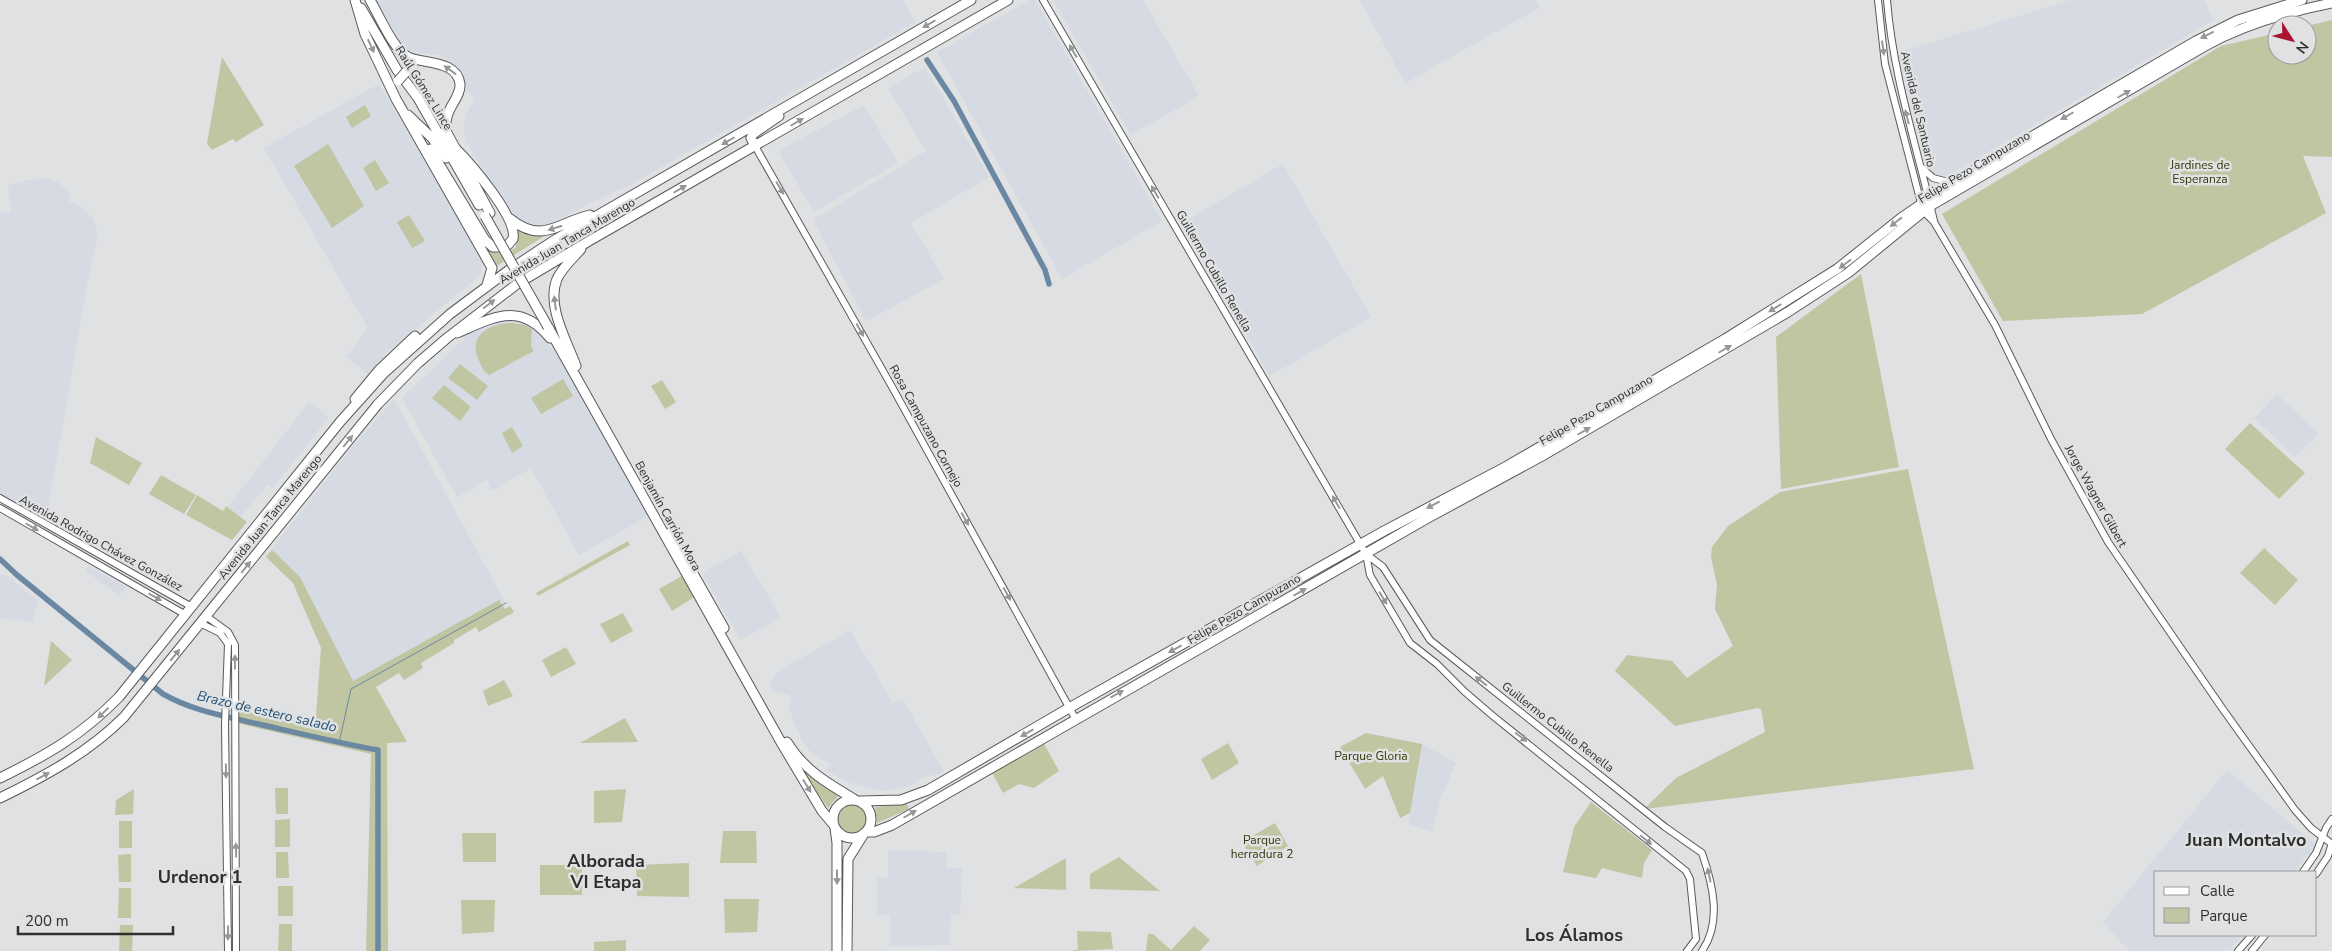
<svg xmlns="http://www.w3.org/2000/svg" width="2332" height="951" font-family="'Nunito Sans',sans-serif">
	<rect width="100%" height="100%" fill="#e0e1e2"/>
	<path fill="#d5dae3" d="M 374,0 L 903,0 L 915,22 L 628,186 L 586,205 L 550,224 L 536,227 L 524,225 L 509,215 L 466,141 L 463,128 L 466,114 L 475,99 L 466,89 L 464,78 L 459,68 L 439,55 L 411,52 L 404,48 Z
		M 1030,0 L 1035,0 L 1162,221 L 1062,279 L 937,52 Z
		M 1053,0 L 1143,0 L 1199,96 L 1131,135 Z
		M 1360,0 L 1536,0 L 1540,7 L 1405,83 Z
		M 2071,0 L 2204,0 L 2214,20 L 1945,177 L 1935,177 L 1926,163 L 1897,53 Z
		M 925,67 L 989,177 L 911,223 L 944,279 L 866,321 L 813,220 L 926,151 L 888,88 Z
		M 379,84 L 483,262 L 481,274 L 384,355 L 379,346 L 384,357 L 368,374 L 346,357 L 368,328 L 264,148 Z
		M 862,106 L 865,107 L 898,163 L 814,212 L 779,152 L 780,150 Z
		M 1283,164 L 1371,317 L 1270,376 L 1182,223 Z
		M 47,178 L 58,182 L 70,193 L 68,201 L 82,207 L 93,218 L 98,234 L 88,280 L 46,520 L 0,493 L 0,215 L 1,211 L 11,213 L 8,186 L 23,181 Z
		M 500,319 L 514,319 L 525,322 L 543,337 L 568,369 L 651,514 L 579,555 L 531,468 L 492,491 L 487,480 L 457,497 L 402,398 L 473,330 Z
		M 2277,394 L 2319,434 L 2295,457 L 2254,418 Z
		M 394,399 L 505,602 L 354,683 L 296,583 L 266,556 L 354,445 Z
		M 309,402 L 329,417 L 273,488 L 268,484 L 240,517 L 228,507 Z
		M 741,551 L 781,617 L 741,640 L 702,573 Z
		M 89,566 L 103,574 L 126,587 L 120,595 L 85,571 Z
		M 0,574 L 5,575 L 38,600 L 32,622 L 0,618 Z
		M 850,630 L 893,703 L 902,698 L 944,772 L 918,779 L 912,785 L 904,788 L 881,791 L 847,782 L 826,770 L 830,764 L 809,750 L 802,741 L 788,705 L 792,702 L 789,695 L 773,691 L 770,685 L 771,680 L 775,676 L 774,674 Z
		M 1422,744 L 1456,763 L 1441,796 L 1432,832 L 1408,824 Z
		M 2227,770 L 2315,844 L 2295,872 L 2156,872 L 2156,935 L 2243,935 L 2229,951 L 2129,951 L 2103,922 Z
		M 888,850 L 947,852 L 946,868 L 962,868 L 960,915 L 951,915 L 949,945 L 890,946 L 890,915 L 877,915 L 877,878 L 888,878 Z"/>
	<path fill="#c0c6a1" d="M 2332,20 L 2332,157 L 2303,156 L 2326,213 L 2142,314 L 2003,321 L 1942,214 L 2221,46 L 2277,33 L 2277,55 L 2307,55 L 2307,26 Z
		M 222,57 L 264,125 L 236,142 L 233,139 L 212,150 L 207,144 Z
		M 365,105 L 371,116 L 352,128 L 346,117 Z
		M 328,144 L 364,206 L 332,228 L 294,166 Z
		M 375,160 L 389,183 L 376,191 L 363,168 Z
		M 409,215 L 425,241 L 412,248 L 397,222 Z
		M 517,229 L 537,236 L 546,235 L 495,267 L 481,241 C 490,254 503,258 516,247 Z
		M 1861,274 L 1899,467 L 1781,489 L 1776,337 Z
		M 512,323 L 525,325 L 532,329 L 531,347 L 534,351 L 489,375 C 484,372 482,368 480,363 C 466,336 488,324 512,323 Z
		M 460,364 L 488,386 L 477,400 L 448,378 Z
		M 563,379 L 573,396 L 541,414 L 531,398 Z
		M 662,380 L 676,402 L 665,409 L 651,386 Z
		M 444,385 L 471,407 L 460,421 L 432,398 Z
		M 2250,423 L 2305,473 L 2279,499 L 2225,449 Z
		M 512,427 L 523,446 L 512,453 L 502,433 Z
		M 96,437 L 142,463 L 129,485 L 90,463 Z
		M 1908,469 L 1974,769 L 1644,809 L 1676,778 L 1765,732 L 1761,709 L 1757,708 L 1675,726 L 1615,671 L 1627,655 L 1672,661 L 1687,678 L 1733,646 L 1715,609 L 1717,584 L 1711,557 L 1712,547 L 1728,526 L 1780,492 Z
		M 161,475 L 196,495 L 184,514 L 149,494 Z
		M 197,495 L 223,511 L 226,506 L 247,522 L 232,540 L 186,515 Z
		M 628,541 L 630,545 L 538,596 L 536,593 Z
		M 2264,548 L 2298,580 L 2275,605 L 2240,573 Z
		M 272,550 L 300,577 L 353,681 L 499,600 L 505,609 L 510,606 L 514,612 L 479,632 L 476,627 L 454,640 L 454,643 L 421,663 L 423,668 L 404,680 L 399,673 L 376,687 L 407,742 L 387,743 L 388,951 L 366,951 L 371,754 L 236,723 L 237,709 L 315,729 L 321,648 L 293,583 L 266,557 Z
		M 685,574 L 696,596 L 672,611 L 659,589 Z
		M 623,613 L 633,631 L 611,643 L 600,624 Z
		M 51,641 L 72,660 L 44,686 Z
		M 566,647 L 576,664 L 551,677 L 542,660 Z
		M 504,680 L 513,696 L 488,706 L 483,691 Z
		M 625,718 L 638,742 L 580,743 Z
		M 1366,733 L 1422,744 L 1410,813 L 1400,818 L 1383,776 L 1365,789 L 1340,747 Z
		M 1043,742 L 1059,771 L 1034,788 L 1019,784 L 1003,793 L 992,773 Z
		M 1228,743 L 1239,763 L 1212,780 L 1201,759 Z
		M 802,768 L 840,794 L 828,808 L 801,770 Z
		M 275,788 L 288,788 L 288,814 L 276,814 Z
		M 134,789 L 133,814 L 115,815 L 116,800 Z
		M 626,789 L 622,822 L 594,823 L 594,791 Z
		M 1591,802 L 1652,850 L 1644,863 L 1642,878 L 1602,868 L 1596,878 L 1563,872 L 1574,827 Z
		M837 819a15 15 0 1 1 30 0a15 15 0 1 1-30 0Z
		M 907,804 L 909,809 L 877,823 L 875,807 Z
		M 290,819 L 290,847 L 275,847 L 275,820 Z
		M 119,821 L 132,821 L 132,848 L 119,848 Z
		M 1275,823 L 1288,846 L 1257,866 L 1242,842 Z
		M 723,831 L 756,831 L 757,863 L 720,863 Z
		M 462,833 L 496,833 L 496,862 L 463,862 Z
		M 276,852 L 288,852 L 289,878 L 276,878 Z
		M 131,854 L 131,882 L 119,882 L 118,855 Z
		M 1119,857 L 1160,891 L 1090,889 L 1090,874 Z
		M 1066,858 L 1066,890 L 1014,888 Z
		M 689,863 L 689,897 L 637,896 L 636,865 Z
		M 540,865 L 582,865 L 582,895 L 540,895 Z
		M 278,886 L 293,886 L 293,916 L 278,916 Z
		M 119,888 L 131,888 L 131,918 L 118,918 Z
		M 724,899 L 759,899 L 757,932 L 725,933 Z
		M 495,900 L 494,932 L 462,934 L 461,900 Z
		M 279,924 L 292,924 L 292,951 L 278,951 Z
		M 120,925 L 133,925 L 132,951 L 119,951 Z
		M 1194,926 L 1210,940 L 1200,951 L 1146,951 L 1148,934 L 1153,934 L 1171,950 Z
		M 1077,931 L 1111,932 L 1113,949 L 1071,951 L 1078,949 Z
		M 626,940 L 626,951 L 594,951 L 594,942 Z"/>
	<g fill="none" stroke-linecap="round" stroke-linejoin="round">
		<path stroke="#6b88a3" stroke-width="1" d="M 339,743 L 351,689 L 506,603"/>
		<path stroke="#6b88a3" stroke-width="5.5" d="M 927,60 L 954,101 L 1045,270 L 1049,284
			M 0,559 L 17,575 L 163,694 C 193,711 225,716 258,724 C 298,733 338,743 378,750 L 378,951"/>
		<g stroke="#595a5b" stroke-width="8">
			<path id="minor" d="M 1043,0 L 1366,554 L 1370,575 L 1410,643 L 1437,664 L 1465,692 L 1493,716 L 1686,871 L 1690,879 L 1696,939 L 1687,951
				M 1878,0 L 1885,64 L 1923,211 L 1934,222 L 1995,325 L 2051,439 L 2108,542 L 2222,708 L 2295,810 L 2311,828 L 2332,844
				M 1887,0 C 1893,76 1917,147 1934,221
				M 755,146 L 891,385 L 1075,718
				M 1921,167 L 1933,178 L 1952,183
				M 0,498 L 192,607
				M 0,508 L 186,615
				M 1366,554 L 1383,567 L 1430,640 L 1665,827 L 1702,853 C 1713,885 1722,922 1702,951
				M 206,616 L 228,632 L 235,645 L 236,951
				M 200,623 L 220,633 L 228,644 L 225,725 L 228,951
				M 2303,872 L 2316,853 L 2326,828 L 2332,819
				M 2316,874 L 2328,856 L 2332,843
				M 2238,951 L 2252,935
				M 2252,951 L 2265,935"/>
		</g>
		<g stroke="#595a5b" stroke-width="11">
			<path id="major" d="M 355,0 L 365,34 L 396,99 L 492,268 L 487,285
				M 370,0 C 379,15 393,49 408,57 C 424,64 457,60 460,84 C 461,99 443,109 446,131 L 490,213
				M 361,8 L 397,70 L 418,98 L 479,205
				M 408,115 L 432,138 L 446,158
				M 755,146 L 751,138 L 753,134 L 779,116
				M 430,149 L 485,240 L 493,247 L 506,247 L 513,239 C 518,218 470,163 455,148
				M 509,218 C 543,245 556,223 590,215
				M 548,327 L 782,744 L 822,811 L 833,824
				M 457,333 C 494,317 520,301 550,338
				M 576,366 C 567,341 546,306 557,279 C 562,268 573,258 581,249
				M 355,399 L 379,370 L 415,336
				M 670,533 L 724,628
				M 787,742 C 804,770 827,783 854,799
				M 0,778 C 47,755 82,735 119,697 L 340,422 L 383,374 L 450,314 L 509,270 L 553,241 L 971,0
				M 0,798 C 45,776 88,753 124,717 L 378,404 L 418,363 L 447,338 L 517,284 L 589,241 L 1008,0
				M833 819a19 19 0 1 1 38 0a19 19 0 1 1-38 0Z
				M 860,801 L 901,800 L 928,790 L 1069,708 L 1384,531 L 1507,466 L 1725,339 L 1837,269 L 1901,218 L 1952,183 L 2196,41 L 2238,20 L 2302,0
				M 835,828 L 837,843 L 837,951
				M 866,832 L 874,832 L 892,825 L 1426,519 L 1542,456 L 1788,312 L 1848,273 L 1930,206 L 2205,46 C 2245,24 2287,12 2332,3
				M 847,951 L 848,859 L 863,835"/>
		</g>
		<use href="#minor" stroke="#fff" stroke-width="6"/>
		<use href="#major" stroke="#fff" stroke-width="9"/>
		<g stroke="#595a5b" stroke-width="11" stroke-linecap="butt">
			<path id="major-bridge" d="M 398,81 L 412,65
				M 485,216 L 548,327"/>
		</g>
		<use href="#major-bridge" stroke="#fff" stroke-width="9"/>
	</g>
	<defs><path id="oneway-solid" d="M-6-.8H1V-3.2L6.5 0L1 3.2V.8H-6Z" transform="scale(1.25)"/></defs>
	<g fill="#979798">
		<use href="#oneway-solid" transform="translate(929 24) rotate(150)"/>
		<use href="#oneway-solid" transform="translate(2207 35) rotate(153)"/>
		<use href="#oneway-solid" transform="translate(371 46) rotate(65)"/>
		<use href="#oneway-solid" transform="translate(1883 48) rotate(82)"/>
		<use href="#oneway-solid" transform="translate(1073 51) rotate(-120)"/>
		<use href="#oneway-solid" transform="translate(450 70) rotate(-144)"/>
		<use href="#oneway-solid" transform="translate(2124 94) rotate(-30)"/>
		<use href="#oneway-solid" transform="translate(2067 116) rotate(150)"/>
		<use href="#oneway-solid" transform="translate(1907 117) rotate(-104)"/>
		<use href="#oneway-solid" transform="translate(797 122) rotate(-30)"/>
		<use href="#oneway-solid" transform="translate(728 141) rotate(150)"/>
		<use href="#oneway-solid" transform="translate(780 188) rotate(59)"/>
		<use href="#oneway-solid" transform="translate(680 189) rotate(-30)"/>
		<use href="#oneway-solid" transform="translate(1155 192) rotate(-120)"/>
		<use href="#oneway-solid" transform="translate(1896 222) rotate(142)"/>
		<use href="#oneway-solid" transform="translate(555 228) rotate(162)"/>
		<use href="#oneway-solid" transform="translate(1845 264) rotate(143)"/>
		<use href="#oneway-solid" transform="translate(555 303) rotate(-97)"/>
		<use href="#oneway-solid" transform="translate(489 304) rotate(-37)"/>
		<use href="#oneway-solid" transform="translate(1775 308) rotate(149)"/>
		<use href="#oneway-solid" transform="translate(860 330) rotate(61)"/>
		<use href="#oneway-solid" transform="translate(1725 349) rotate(-30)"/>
		<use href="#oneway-solid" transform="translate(1584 431) rotate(-30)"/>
		<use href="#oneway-solid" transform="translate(348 441) rotate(-51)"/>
		<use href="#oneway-solid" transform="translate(1336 502) rotate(-120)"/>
		<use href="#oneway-solid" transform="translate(1433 505) rotate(152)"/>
		<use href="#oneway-solid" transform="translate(965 519) rotate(61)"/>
		<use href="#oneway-solid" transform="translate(32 527) rotate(30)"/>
		<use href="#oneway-solid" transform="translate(246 567) rotate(-51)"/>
		<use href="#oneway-solid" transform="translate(1300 592) rotate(-30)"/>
		<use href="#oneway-solid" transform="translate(1007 594) rotate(61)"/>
		<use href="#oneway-solid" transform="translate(155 597) rotate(29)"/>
		<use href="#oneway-solid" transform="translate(1383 598) rotate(59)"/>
		<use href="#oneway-solid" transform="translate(1175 649) rotate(151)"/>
		<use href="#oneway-solid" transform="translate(175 655) rotate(-51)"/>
		<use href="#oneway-solid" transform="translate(235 662) rotate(-90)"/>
		<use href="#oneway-solid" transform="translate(1481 681) rotate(-142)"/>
		<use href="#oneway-solid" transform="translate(1117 694) rotate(-29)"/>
		<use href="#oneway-solid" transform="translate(103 713) rotate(136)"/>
		<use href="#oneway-solid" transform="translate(1027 733) rotate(150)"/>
		<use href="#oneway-solid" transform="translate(1521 737) rotate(37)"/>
		<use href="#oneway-solid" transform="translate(226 771) rotate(89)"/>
		<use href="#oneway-solid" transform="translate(43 776) rotate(-28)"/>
		<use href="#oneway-solid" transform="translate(807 786) rotate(58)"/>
		<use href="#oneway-solid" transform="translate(910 814) rotate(-30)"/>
		<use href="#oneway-solid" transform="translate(1646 840) rotate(39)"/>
		<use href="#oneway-solid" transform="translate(236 850) rotate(-91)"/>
		<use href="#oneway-solid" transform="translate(1709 875) rotate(-102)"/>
		<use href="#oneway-solid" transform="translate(837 877) rotate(90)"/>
		<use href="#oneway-solid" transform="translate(228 933) rotate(91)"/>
	</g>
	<g text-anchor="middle" stroke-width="5" stroke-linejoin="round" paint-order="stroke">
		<g font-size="12" fill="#2f2f30" stroke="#e0e1e2">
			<text transform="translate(424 88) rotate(58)" y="4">Raúl Gómez Lince</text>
			<text transform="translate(1918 109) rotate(77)" y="4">Avenida del Santuario</text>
			<text transform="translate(1974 167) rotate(-31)" y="4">Felipe Pezo Campuzano</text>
			<text transform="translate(567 241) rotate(-31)" y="4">Avenida Juan Tanca Marengo</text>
			<text transform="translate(1214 271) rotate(60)" y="4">Guillermo Cubillo Renella</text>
			<text transform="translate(1596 410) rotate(-30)" y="4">Felipe Pezo Campuzano</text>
			<text transform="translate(926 426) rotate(61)" y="4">Rosa Campuzano Cornejo</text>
			<text transform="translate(2096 496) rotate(61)" y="4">Jorge Wagner Gilbert</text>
			<text transform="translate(668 516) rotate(61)" y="4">Benjamín Carrión Mora</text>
			<text transform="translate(270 517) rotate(-51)" y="4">Avenida Juan Tanca Marengo</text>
			<text transform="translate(101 543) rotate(29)" y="4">Avenida Rodrigo Chávez González</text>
			<text transform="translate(1244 609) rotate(-30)" y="4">Felipe Pezo Campuzano</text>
			<text transform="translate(1558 727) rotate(38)" y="4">Guillermo Cubillo Renella</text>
		</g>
		<g font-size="12" fill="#343809" stroke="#e0e1e2">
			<text x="2200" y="169">Jardines de<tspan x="2200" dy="14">Esperanza</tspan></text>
			<text x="1371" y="760">Parque Gloria</text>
			<text x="1262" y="844">Parque<tspan x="1262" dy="14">herradura 2</tspan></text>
		</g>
		<g font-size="14" font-style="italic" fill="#235278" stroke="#e0e1e2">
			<text transform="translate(267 711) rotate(13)" y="5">Brazo de estero salado</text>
		</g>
		<g font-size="18" font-weight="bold" fill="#2f2f30" stroke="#e0e1e2">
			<text x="2246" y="846">Juan Montalvo</text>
			<text x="606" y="867">Alborada<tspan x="606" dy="21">VI Etapa</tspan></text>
			<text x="200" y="883">Urdenor 1</text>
			<text x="1574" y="941">Los Álamos</text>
		</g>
	</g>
	<rect x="2154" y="871" width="162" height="65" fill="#e0e1e2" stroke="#999a9b"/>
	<rect x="2164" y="887" width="25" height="8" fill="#ffffff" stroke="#999a9b"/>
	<text x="2200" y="896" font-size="15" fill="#2f2f30">Calle</text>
	<rect x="2164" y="908" width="25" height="15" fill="#c0c6a1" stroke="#999a9b"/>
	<text x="2200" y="921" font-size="15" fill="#2f2f30">Parque</text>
	<g transform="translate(2292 40) rotate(126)"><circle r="24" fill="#e0e1e2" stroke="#999a9b"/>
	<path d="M0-4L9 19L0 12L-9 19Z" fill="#aa1331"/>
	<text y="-8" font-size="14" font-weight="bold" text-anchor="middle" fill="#2f2f30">N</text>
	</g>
	<path d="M18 926v8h155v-8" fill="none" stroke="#2f2f30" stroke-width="2.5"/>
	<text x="25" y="926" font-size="15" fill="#2f2f30" stroke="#e0e1e2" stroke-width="4" paint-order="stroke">200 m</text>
</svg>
